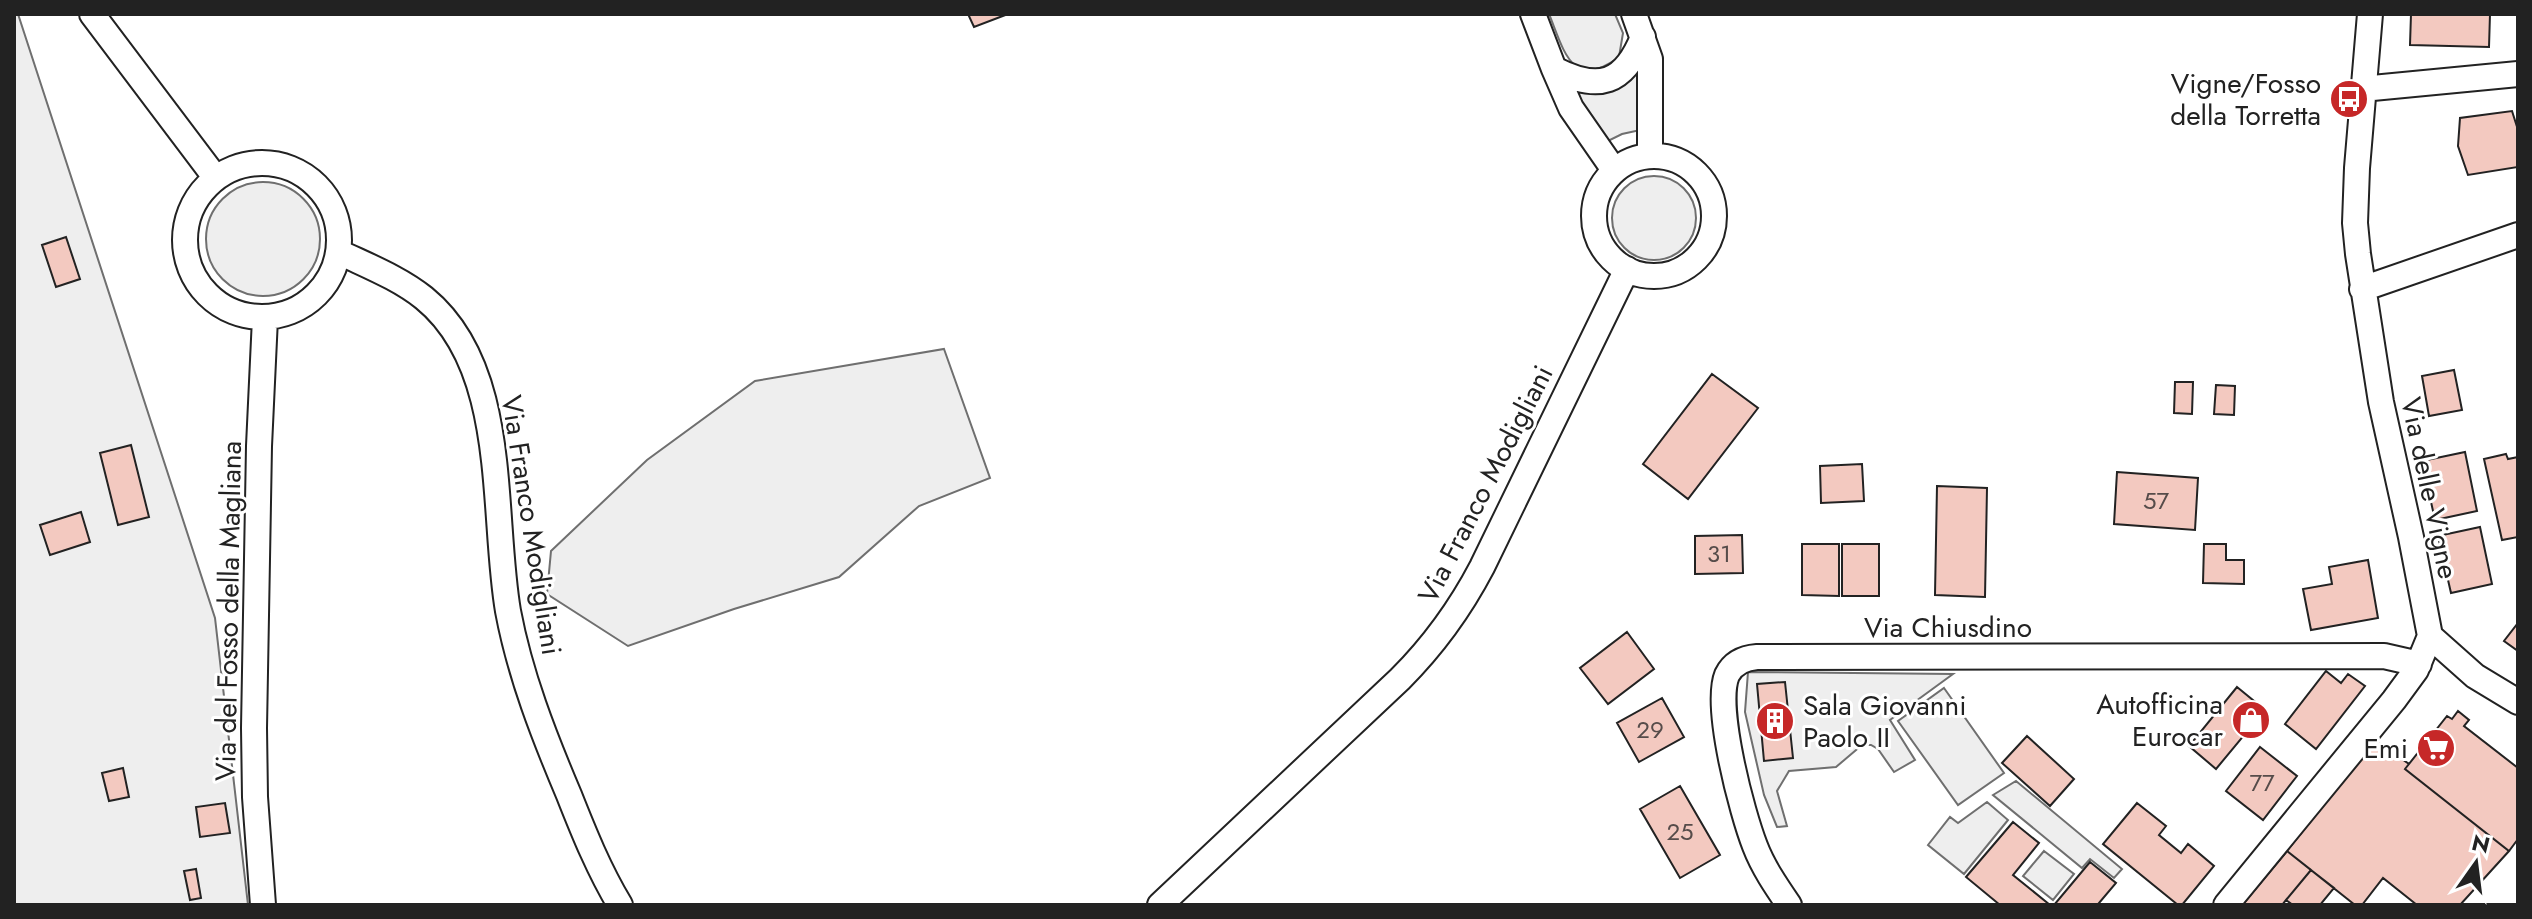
<svg xmlns="http://www.w3.org/2000/svg" width="2532" height="919" font-family="Jost,sans-serif">
	<rect width="100%" height="100%" fill="#fff"/>
	<path fill="#eee" stroke="#6f6f6f" stroke-width="2" d="M 14,14 L 18,14 L 215,618 L 248,905 L 14,905 Z
		M 1549,14 L 1615,14 L 1623,33 L 1619,57 C 1572,92 1564,51 1549,14 Z
		M 1643,60 L 1645,129 L 1622,134 L 1608,141 L 1569,87 C 1604,99 1626,92 1643,60 Z
		M1612 218a42 42 0 1 1 84 0a42 42 0 1 1-84 0Z
		M206 239a57 57 0 1 1 114 0a57 57 0 1 1-114 0Z
		M 944,349 L 990,478 L 919,506 L 839,577 L 734,609 L 628,646 L 547,594 L 551,551 L 647,460 L 755,381 Z
		M 1748,672 L 1953,674 L 1890,720 L 1915,760 L 1894,772 L 1878,749 L 1871,745 L 1862,745 L 1836,767 L 1789,771 L 1777,791 L 1787,826 L 1777,827 L 1764,795 L 1745,712 Z
		M 1944,688 L 2004,773 L 1958,805 L 1898,721 Z
		M 2016,781 L 2122,869 L 2114,878 L 2090,859 L 2082,868 L 1993,795 Z
		M 1987,802 L 2008,820 L 1964,874 L 1928,845 L 1950,817 L 1958,823 Z
		M 2044,851 L 2074,874 L 2053,900 L 2023,876 Z"/>
	<path fill="#f3c9c0" stroke="#222" stroke-width="2" d="M 968,14 L 1008,14 L 974,27 Z
		M 2411,14 L 2490,14 L 2489,47 L 2410,45 Z
		M 2512,111 L 2518,130 L 2518,167 L 2468,175 L 2458,146 L 2460,118 Z
		M 66,237 L 80,279 L 56,287 L 42,245 Z
		M 2454,370 L 2462,410 L 2429,416 L 2422,376 Z
		M 1712,374 L 1758,408 L 1688,499 L 1643,464 Z
		M 2175,382 L 2193,382 L 2192,414 L 2174,413 Z
		M 2216,385 L 2235,386 L 2234,415 L 2214,414 Z
		M 131,445 L 149,517 L 118,525 L 100,453 Z
		M 2465,452 L 2477,511 L 2435,520 L 2422,461 Z
		M 2506,454 L 2508,459 L 2518,457 L 2518,537 L 2502,540 L 2484,459 Z
		M 1862,464 L 1864,501 L 1821,503 L 1820,466 Z
		M 2117,472 L 2198,478 L 2195,530 L 2114,524 Z
		M 1937,486 L 1987,488 L 1985,597 L 1935,595 Z
		M 81,512 L 90,542 L 50,555 L 40,525 Z
		M 2480,527 L 2492,584 L 2451,593 L 2438,536 Z
		M 1742,535 L 1743,573 L 1695,574 L 1695,536 Z
		M 1802,544 L 1839,544 L 1839,596 L 1802,595 Z
		M 1842,544 L 1879,544 L 1879,596 L 1842,596 Z
		M 2204,544 L 2226,544 L 2226,560 L 2244,560 L 2244,584 L 2203,583 Z
		M 2368,560 L 2378,618 L 2311,630 L 2303,589 L 2332,584 L 2329,567 Z
		M 2518,623 L 2518,651 L 2504,641 Z
		M 1627,632 L 1654,669 L 1608,704 L 1580,668 Z
		M 2326,671 L 2341,683 L 2348,674 L 2365,686 L 2316,749 L 2285,724 Z
		M 1785,682 L 1793,758 L 1764,761 L 1757,684 Z
		M 2237,687 L 2265,710 L 2216,769 L 2189,746 Z
		M 1662,698 L 1684,737 L 1639,762 L 1617,723 Z
		M 2458,711 L 2469,720 L 2464,726 L 2518,768 L 2518,839 L 2509,851 L 2405,769 L 2447,716 L 2452,719 Z
		M 2027,736 L 2074,779 L 2050,806 L 2002,763 Z
		M 2375,740 L 2409,764 L 2405,769 L 2509,851 L 2460,905 L 2417,905 L 2383,878 L 2362,905 L 2355,905 L 2287,851 Z
		M 2260,747 L 2297,776 L 2263,820 L 2226,791 Z
		M 123,768 L 129,797 L 109,801 L 102,773 Z
		M 1680,786 L 1720,855 L 1680,878 L 1640,809 Z
		M 225,803 L 230,833 L 200,837 L 196,807 Z
		M 2137,803 L 2166,826 L 2159,835 L 2181,853 L 2188,844 L 2214,866 L 2182,905 L 2178,905 L 2103,844 Z
		M 2013,822 L 2039,843 L 2013,875 L 2050,905 L 2000,905 L 1966,877 Z
		M 2287,851 L 2311,870 L 2286,900 L 2282,905 L 2242,905 Z
		M 2090,862 L 2116,883 L 2099,903 L 2101,905 L 2054,905 Z
		M 196,869 L 201,898 L 190,900 L 184,871 Z
		M 2311,870 L 2334,888 L 2320,905 L 2293,905 L 2286,900 Z"/>
	<g fill="none" stroke-linecap="round" stroke-linejoin="round">
		<g stroke="#222" stroke-width="28">
			<path id="minor" d="M 92,14 L 215,177
				M 1533,14 L 1554,69 C 1599,92 1624,84 1643,37
				M 1634,14 L 1650,59 L 1650,156
				M 1554,69 L 1571,108 L 1614,170
				M 2362,89 L 2518,74
				M1594 216a60 60 0 1 1 120 0a60 60 0 1 1-120 0Z
				M185 240a77 77 0 1 1 154 0a77 77 0 1 1-154 0Z
				M 339,252 C 368,266 399,278 424,298 C 510,368 491,512 508,611 C 520,675 544,736 569,795 C 584,833 599,870 620,905
				M 2362,289 L 2518,235
				M 2430,636 L 2475,676 L 2518,702
				M 263,905 L 255,797 L 254,728 L 259,446 L 265,318
				M 1160,905 L 1400,679 C 1434,645 1460,609 1482,567 L 1627,269
				M 1789,905 C 1776,886 1763,867 1755,846 C 1742,813 1714,707 1727,675 C 1733,663 1744,658 1757,657 L 2384,656 L 2419,664
				M 2226,905 L 2394,700 L 2416,670 L 2430,636 L 2411,537 L 2381,402 L 2358,254 L 2355,223 L 2357,168 L 2370,14"/>
		</g>
		<use href="#minor" stroke="#fff" stroke-width="24"/>
	</g>
	<defs>
		<g id="bus-disc" transform="scale(2)"><circle r="9.5" fill="#c62828" stroke="#fff"/><path d="M-5-6H5V4H4V6H2V4H-2V6H-4V4H-5ZM-3.5-4V0h7V-4ZM-3.5 1.2v1.5H-2V1.2ZM2 1.2v1.5H3.5V1.2Z" fill="#fff"/></g>
		<g id="shop-disc" transform="scale(2)"><circle r="9.5" fill="#c62828" stroke="#fff"/><path d="M-5-2.5h2.3a2.7 3.5 0 0 1 5.4 0H5L5.5 6h-11ZM-1.5-2.5h3a1.5 2.3 0 0 0-3 0Z" fill="#fff"/></g>
		<g id="building-disc" transform="scale(2)"><circle r="9.5" fill="#c62828" stroke="#fff"/><path d="M-4-6H4V6H1V3H-1V6H-4ZM-2.5-4.3h1.7v1.8h-1.7ZM.8-4.3h1.7v1.8H.8ZM-2.5-1h1.7V.8h-1.7ZM.8-1h1.7V.8H.8Z" fill="#fff"/></g>
		<g id="supermarket-disc" transform="scale(2)"><circle r="9.5" fill="#c62828" stroke="#fff"/><path d="M-6-5.5h2.5l.6 2H6L4.5 2H-2.5L-4.4-4H-6ZM-1.5 3.2a1.3 1.3 0 1 0 .1 0ZM3 3.2a1.3 1.3 0 1 0 .1 0Z" fill="#fff"/></g>
	</defs>
	<g fill-rule="evenodd">
		<use href="#bus-disc" x="2349" y="99"/>
		<use href="#shop-disc" x="2251" y="720"/>
		<use href="#building-disc" x="1775" y="721"/>
		<use href="#supermarket-disc" x="2436" y="748"/>
	</g>
	<g text-anchor="middle" stroke-width="6" stroke-linejoin="round" paint-order="stroke">
		<g font-size="24" fill="#564c4a">
			<text x="2156" y="509">57</text>
			<text x="1719" y="562">31</text>
			<text x="1650" y="738">29</text>
			<text x="2262" y="791">77</text>
			<text x="1680" y="840">25</text>
		</g>
		<g font-size="28" fill="#222" stroke="#fff" text-anchor="end">
			<text x="2321" y="93">Vigne/Fosso<tspan x="2321" dy="32">della Torretta</tspan></text>
			<text x="2223" y="714">Autofficina<tspan x="2223" dy="32">Eurocar</tspan></text>
			<text x="1803" y="715" text-anchor="start">Sala Giovanni<tspan x="1803" dy="32">Paolo II</tspan></text>
			<text x="2408" y="758">Emi</text>
		</g>
		<g font-size="28" fill="#222" stroke="#fff">
			<text transform="translate(1485 484) rotate(-63)" y="10">Via Franco Modigliani</text>
			<text transform="translate(2430 488) rotate(78)" y="10">Via delle Vigne</text>
			<text transform="translate(532 525) rotate(81)" y="10">Via Franco Modigliani</text>
			<text transform="translate(228 611) rotate(-89)" y="10">Via del Fosso della Magliana</text>
			<text x="1948" y="637">Via Chiusdino</text>
		</g>
	</g>
	<rect width="2532" height="919" fill="none" stroke="#222222" stroke-width="32"/>
	<g transform="translate(2476 863) rotate(14)" stroke="#ffffff" stroke-width="6" paint-order="stroke">
	<path d="M0-6L14 30L0 20L-14 30Z" fill="#222222"/>
	<text y="-12" font-size="22" font-weight="bold" text-anchor="middle" fill="#222222">N</text>
	</g>
</svg>
